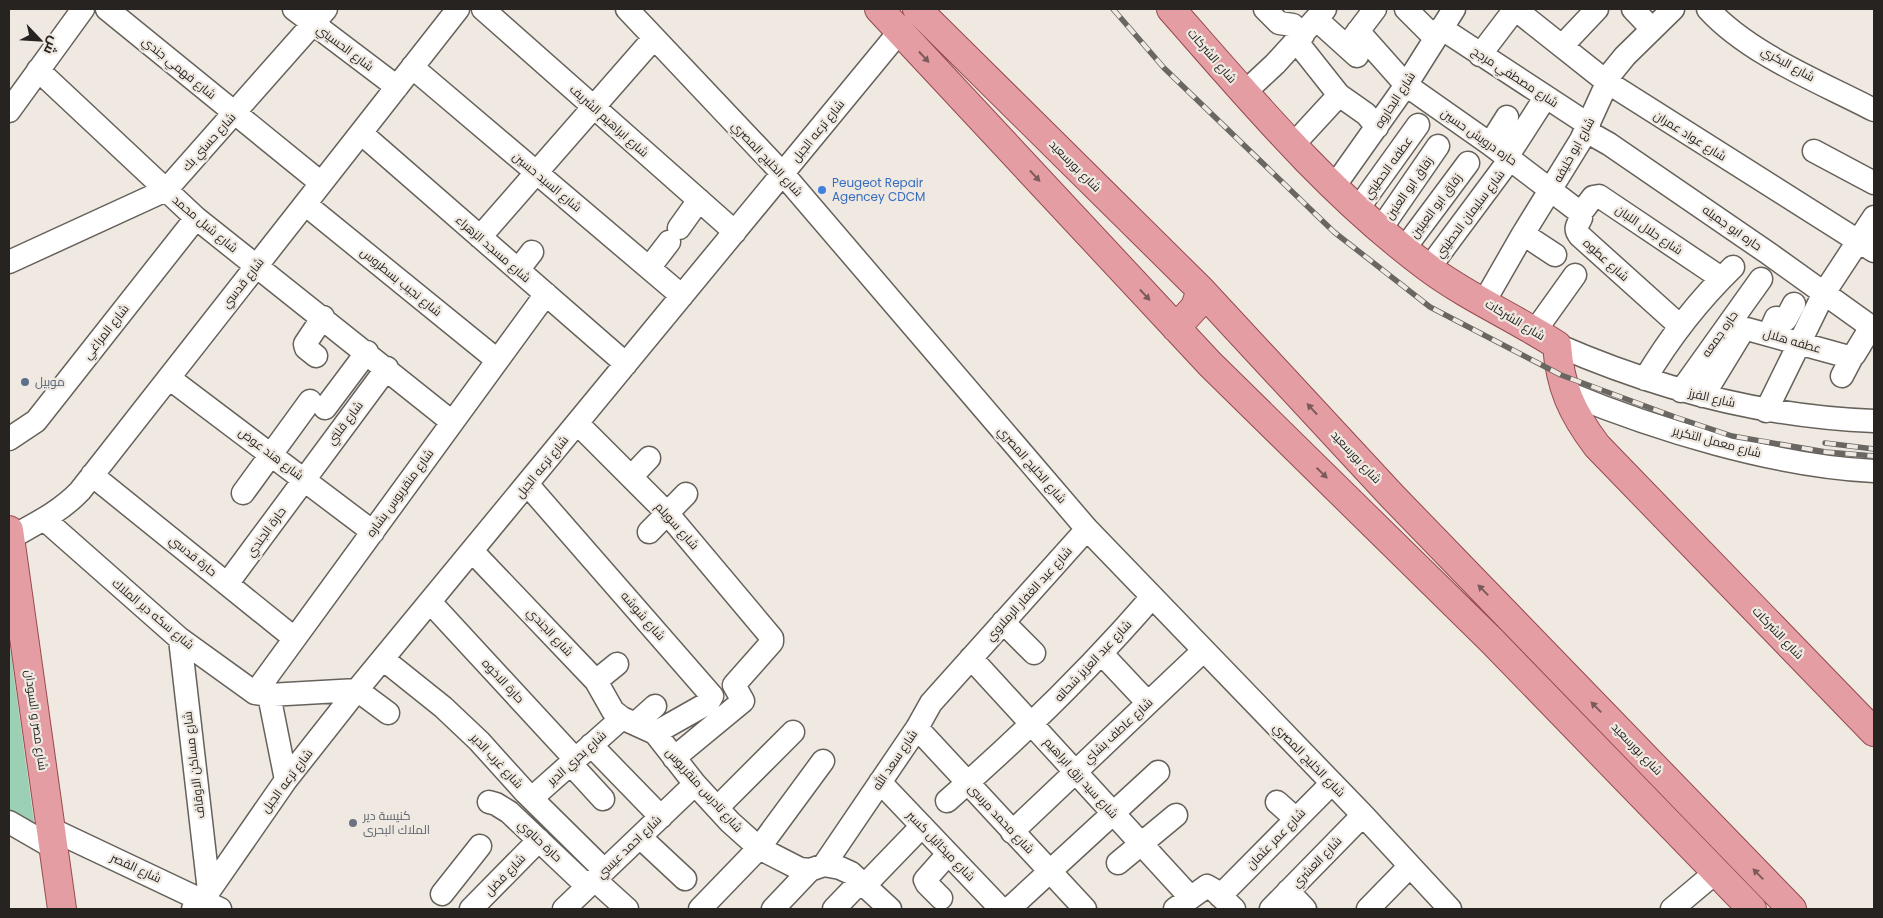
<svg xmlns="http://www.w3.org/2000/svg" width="1883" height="918" font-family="Poppins,Cairo,sans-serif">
	<rect width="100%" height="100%" fill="#efe9e2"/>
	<path fill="#9bd0b4" d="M 9,640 L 35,829 L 9,815 Z"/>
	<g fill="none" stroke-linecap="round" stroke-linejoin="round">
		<g stroke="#66615a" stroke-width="25">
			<path id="minor" d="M 107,9 L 321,183
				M 294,9 L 397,87
				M 483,9 L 735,232
				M 627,9 L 783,174 L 1087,529 L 1363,815 L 1450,909
				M 1265,9 L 1279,23 L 1293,25 L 1303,35
				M 1406,9 L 1435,38
				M 1515,9 L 1607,82 L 1874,251
				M 1633,9 L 1652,29
				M 1708,9 C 1749,54 1820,82 1874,110
				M 1316,19 L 1357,56
				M 1441,28 L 1589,125
				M 1358,31 L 1406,85 L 1490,144 L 1578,211 L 1581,218 C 1577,226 1574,229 1580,236 L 1680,326
				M 1297,42 L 1339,95 L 1366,114 L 1377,127
				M 1350,42 L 1375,9
				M 1562,46 L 1597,9
				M 1480,55 L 1515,9
				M 412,67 L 682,296
				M 38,70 L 196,218 L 452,422
				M 1245,92 L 1275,64 L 1325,9
				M 9,111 L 83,9
				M 1586,131 L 1609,144 L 1768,253 L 1874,329
				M 361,133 L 626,364
				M 1490,144 L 1507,117
				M 1292,146 L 1339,95
				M 1814,151 L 1874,183
				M 1507,157 L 1545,98
				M 1333,188 L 1406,85 L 1454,9
				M 305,204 L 497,360
				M 1357,210 L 1418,125
				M 1578,211 L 1584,209 L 1593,197 L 1599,196 L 1721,278
				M 679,228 L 699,200
				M 1380,230 L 1438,146
				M 1523,234 L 1555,255
				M 480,237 L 654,38
				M 1404,249 L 1468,163
				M 9,262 L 166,190 L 326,9
				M 649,268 L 669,242
				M 1429,268 L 1510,159
				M 518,270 L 532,252
				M 1484,302 L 1523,234 L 1581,140 L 1612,72 L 1625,56 L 1673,9
				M 1535,331 L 1575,275
				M 1769,334 L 1776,318 L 1786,319 L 1794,304
				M 1557,345 C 1658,389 1764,417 1874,421
				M 316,356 L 306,348 L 305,344 L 323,317
				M 1842,376 L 1852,357
				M 169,378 L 373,532
				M 1645,379 C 1670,337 1698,301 1733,267
				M 1681,391 L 1761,279
				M 1565,392 C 1657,430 1774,466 1874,471
				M 1703,396 L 1742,332 L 1747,329 L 1849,357 L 1854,355 L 1871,327
				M 325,408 L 367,352
				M 1766,411 L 1824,293 L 1874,217
				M 577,423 L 667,513 L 772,638 L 772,642 L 734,685 L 743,701 L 674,758
				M 9,439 L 36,421 L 196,218
				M 92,475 L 294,638
				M 631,477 L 649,458
				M 527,484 L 712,696 L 708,703 L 655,733
				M 243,493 L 310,401
				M 44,519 L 180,639 L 255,693 L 269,695 L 357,690 L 388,713
				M 649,532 L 686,494
				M 10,538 C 35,524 60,512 80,491 L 458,9
				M 472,551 L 596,681 L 613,711 L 622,718 L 655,733 L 695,784 L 730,822 L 759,848 L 800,869 L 810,870 L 824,865 L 840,868 L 851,873 L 890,909
				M 227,584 L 387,368
				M 430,602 L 575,759
				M 1003,622 L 1034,653
				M 180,639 L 209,891
				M 1102,654 L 1148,703
				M 971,658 L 1190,897
				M 383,659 L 443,707 L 479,741 L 526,793 L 604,870
				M 596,681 L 617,664
				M 255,693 L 546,294
				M 269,695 L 286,780
				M 636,723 L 655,706
				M 917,728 L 1085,909
				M 591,745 L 661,817
				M 570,763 L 603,799
				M 880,782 L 1001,909
				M 532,798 L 622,718
				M 947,801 C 1020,737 1089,670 1152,597
				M 489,802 L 496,804 L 509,812 L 587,886
				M 1277,802 L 1296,819
				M 717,808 L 793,732
				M 9,822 L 54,848
				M 51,829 L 220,909
				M 1012,832 L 1203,651
				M 640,837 L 685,879
				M 1118,863 L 1176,815
				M 824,865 L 917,728 L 931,703 L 1087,529
				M 595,880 L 627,909
				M 865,885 L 922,826
				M 1288,891 L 1305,909
				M 442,894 L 480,846
				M 1220,896 L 1332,783
				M 941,898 L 927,884 L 925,880 L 948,854
				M 193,909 L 209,891 L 286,780 L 357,690 L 900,31
				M 471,909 L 539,840
				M 564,909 L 695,784
				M 700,909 L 759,848 L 823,761
				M 773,909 L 810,870
				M 834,909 L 861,881
				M 1009,909 L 1158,772
				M 1175,909 L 1207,886 L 1214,890 L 1234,909
				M 1271,909 L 1363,815
				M 1368,909 L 1410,866
				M 1672,909 L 1716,872"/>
		</g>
		<g stroke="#96494e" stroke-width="30">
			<path id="major" d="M 879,9 L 1210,364 L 1492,641 L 1752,909
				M 917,9 L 1201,290 L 1392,496 L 1792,909
				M 1171,9 C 1252,101 1328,193 1427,267 C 1467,297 1515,318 1557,345 C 1560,387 1572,413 1597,446 L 1874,732
				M 1176,328 L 1195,307 L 1201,290
				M 9,530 L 62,909"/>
		</g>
		<use href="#minor" stroke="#fff" stroke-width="22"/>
		<use href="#major" stroke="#e49ea3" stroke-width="28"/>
		<g stroke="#6a6661" stroke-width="5.5">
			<path id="rail" d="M 1113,9 L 1164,68 L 1334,232 L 1430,307 L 1561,375 L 1675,417 L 1732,436 L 1826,452 L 1874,456
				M 1825,443 L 1874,449"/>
		</g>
		<use href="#rail" stroke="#efe9e2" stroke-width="4" stroke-dasharray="11" stroke-linecap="butt"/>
	</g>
	<defs><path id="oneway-solid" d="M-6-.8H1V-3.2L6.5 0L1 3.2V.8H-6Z" transform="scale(1.25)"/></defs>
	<g fill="#7b5a5b">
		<use href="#oneway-solid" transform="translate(924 57) rotate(47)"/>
		<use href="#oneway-solid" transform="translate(1035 176) rotate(47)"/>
		<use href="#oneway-solid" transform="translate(1145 295) rotate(47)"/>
		<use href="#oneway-solid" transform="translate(1312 409) rotate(-133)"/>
		<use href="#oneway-solid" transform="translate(1322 473) rotate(44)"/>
		<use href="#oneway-solid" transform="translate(1483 590) rotate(-134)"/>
		<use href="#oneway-solid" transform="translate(1596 707) rotate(-134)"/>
		<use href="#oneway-solid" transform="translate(1758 874) rotate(-134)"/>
	</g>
	<circle fill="#3f7fe0" stroke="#efe9e2" stroke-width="2" cx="822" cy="190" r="5"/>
	<circle fill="#5c6f8a" stroke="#efe9e2" stroke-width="2" cx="25" cy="382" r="5"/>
	<circle fill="#6b7280" stroke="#efe9e2" stroke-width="2" cx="353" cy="823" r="5"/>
	<g text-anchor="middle" stroke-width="4.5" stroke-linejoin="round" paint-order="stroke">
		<g font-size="12" fill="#262320" stroke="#efe9e2">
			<text transform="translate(345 48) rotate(37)" y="4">شارع الحسيني</text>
			<text transform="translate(1212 56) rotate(49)" y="4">شارع الشركات</text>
			<text transform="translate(1788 64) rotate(29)" y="4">شارع البكري</text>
			<text transform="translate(179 68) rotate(39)" y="4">شارع فهمي جندي</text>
			<text transform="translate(1515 77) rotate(33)" y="4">شارع مصطفي مرجح</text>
			<text transform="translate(1395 100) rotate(-57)" y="4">شارع البحاروه</text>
			<text transform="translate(609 121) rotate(42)" y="4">شارع ابراهيم الشريف</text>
			<text transform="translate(818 131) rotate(-51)" y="4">شارع ترعه الجبل</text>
			<text transform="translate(1690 136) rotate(32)" y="4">شارع عواد عمران</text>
			<text transform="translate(1479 137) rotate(35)" y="4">حاره درويش حسين</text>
			<text transform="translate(209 142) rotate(-48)" y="4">شارع حسني بك</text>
			<text transform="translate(1574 150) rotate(-61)" y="4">شارع ابو خليفه</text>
			<text transform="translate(767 159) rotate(47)" y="4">شارع الخليج المصري</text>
			<text transform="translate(1075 166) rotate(45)" y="4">شارع بورسعيد</text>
			<text transform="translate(1388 168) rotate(-54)" y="4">عطفه الحطيني</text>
			<text transform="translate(547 182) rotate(40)" y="4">شارع السيد حسين</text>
			<text transform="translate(1409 188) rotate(-55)" y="4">زقاق ابو العنين</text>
			<text transform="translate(1436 206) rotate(-53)" y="4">زقاق ابو العينين</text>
			<text transform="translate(1470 214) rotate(-53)" y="4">شارع سليمان الحطيني</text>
			<text transform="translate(205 224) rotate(40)" y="4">شارع شبل محمد</text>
			<text transform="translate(1732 228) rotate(35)" y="4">حاره ابو جميله</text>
			<text transform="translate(1649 230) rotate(34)" y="4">شارع جلال اللبان</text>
			<text transform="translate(493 249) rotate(41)" y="4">شارع مسجد الزهراء</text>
			<text transform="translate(1606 260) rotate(42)" y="4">شارع عطوه</text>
			<text transform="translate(401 282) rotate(39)" y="4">شارع نجيب بسطروس</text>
			<text transform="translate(243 283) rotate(-52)" y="4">شارع قدسي</text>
			<text transform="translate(1515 320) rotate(31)" y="4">شارع الشركات</text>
			<text transform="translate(106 332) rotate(-52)" y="4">شارع المراغي</text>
			<text transform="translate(1720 334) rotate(-55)" y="4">حاره جمعه</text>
			<text transform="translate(1792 341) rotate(16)" y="4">عطفه هلال</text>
			<text transform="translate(1712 398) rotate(13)" y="4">شارع الفرز</text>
			<text transform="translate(345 423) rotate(-53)" y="4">شارع قلتي</text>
			<text transform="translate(1717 442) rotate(15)" y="4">شارع معمل التكرير</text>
			<text transform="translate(271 454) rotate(37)" y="4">شارع هند عوض</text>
			<text transform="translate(1356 457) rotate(47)" y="4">شارع بورسعيد</text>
			<text transform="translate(1032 465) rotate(49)" y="4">شارع الخليج المصري</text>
			<text transform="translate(542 467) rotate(-51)" y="4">شارع ترعه الجبل</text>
			<text transform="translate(400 493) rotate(-54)" y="4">شارع منقريوس بشاره</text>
			<text transform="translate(677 526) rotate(48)" y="4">شارع سويلم</text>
			<text transform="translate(266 532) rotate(-54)" y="4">حارة الجندي</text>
			<text transform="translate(193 556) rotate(39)" y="4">حارة قدسي</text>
			<text transform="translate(1029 594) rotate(-48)" y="4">شارع عبد الغفار الرملاوي</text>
			<text transform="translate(153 614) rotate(40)" y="4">شارع سكه دير الملاك</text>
			<text transform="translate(643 616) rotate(49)" y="4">شارع شوشه</text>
			<text transform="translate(550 632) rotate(47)" y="4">شارع الجندي</text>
			<text transform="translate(1778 633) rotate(46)" y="4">شارع الشركات</text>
			<text transform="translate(1093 661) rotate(-47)" y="4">شارع عبد العزيز شحاته</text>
			<text transform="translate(503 681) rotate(47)" y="4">حارة الاخوه</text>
			<text transform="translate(36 720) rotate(82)" y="4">شارع مصر و السودان</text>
			<text transform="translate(1118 731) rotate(-43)" y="4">شارع عاطف بشاي</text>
			<text transform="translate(1637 749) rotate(46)" y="4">شارع بورسعيد</text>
			<text transform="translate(577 758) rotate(-42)" y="4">شارع بحري الدير</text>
			<text transform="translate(895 760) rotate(-56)" y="4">شارع سعد الله</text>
			<text transform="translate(1309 760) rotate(46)" y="4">شارع الخليج المصري</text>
			<text transform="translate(497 761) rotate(47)" y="4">شارع غرب الدير</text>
			<text transform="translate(194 765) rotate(-97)" y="4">شارع مساكن الاوقاف</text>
			<text transform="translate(1081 778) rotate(48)" y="4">شارع سيد رزق ابراهيم</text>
			<text transform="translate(287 781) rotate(-53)" y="4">شارع ترعه الجبل</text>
			<text transform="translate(704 790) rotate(48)" y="4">شارع تادرس منقريوس</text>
			<text transform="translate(1001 819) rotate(47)" y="4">شارع محمد مرسى</text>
			<text transform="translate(1276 839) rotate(-46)" y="4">شارع عمر عثمان</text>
			<text transform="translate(540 841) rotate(43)" y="4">حارة حناوي</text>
			<text transform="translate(941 846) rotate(46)" y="4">شارع ميخائيل كسبر</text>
			<text transform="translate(629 847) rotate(-44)" y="4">شارع احمد عيسي</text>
			<text transform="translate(1317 862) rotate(-46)" y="4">شارع العشري</text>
			<text transform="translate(136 868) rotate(25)" y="4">شارع القصر</text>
			<text transform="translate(505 875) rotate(-46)" y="4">شارع فضل</text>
		</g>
		<g font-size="12" fill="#366cbe" stroke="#efe9e2" text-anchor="start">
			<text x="832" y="187">Peugeot Repair<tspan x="832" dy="14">Agencey CDCM</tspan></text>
		</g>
		<g font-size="12" fill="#4e5e75" stroke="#efe9e2" text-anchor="start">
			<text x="35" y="386">موبيل</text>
		</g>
		<g font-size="12" fill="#5b616d" stroke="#efe9e2" text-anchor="start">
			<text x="363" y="820">كنيسة دير<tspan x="363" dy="14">الملاك البحرى</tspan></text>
		</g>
	</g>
	<rect width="1883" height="918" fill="none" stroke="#262320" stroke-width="20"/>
	<g transform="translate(40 40) rotate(115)" stroke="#efe9e2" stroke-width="4" paint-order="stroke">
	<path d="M0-4L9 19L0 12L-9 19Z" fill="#262320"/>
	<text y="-8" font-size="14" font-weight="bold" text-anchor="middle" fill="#262320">ش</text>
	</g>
</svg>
